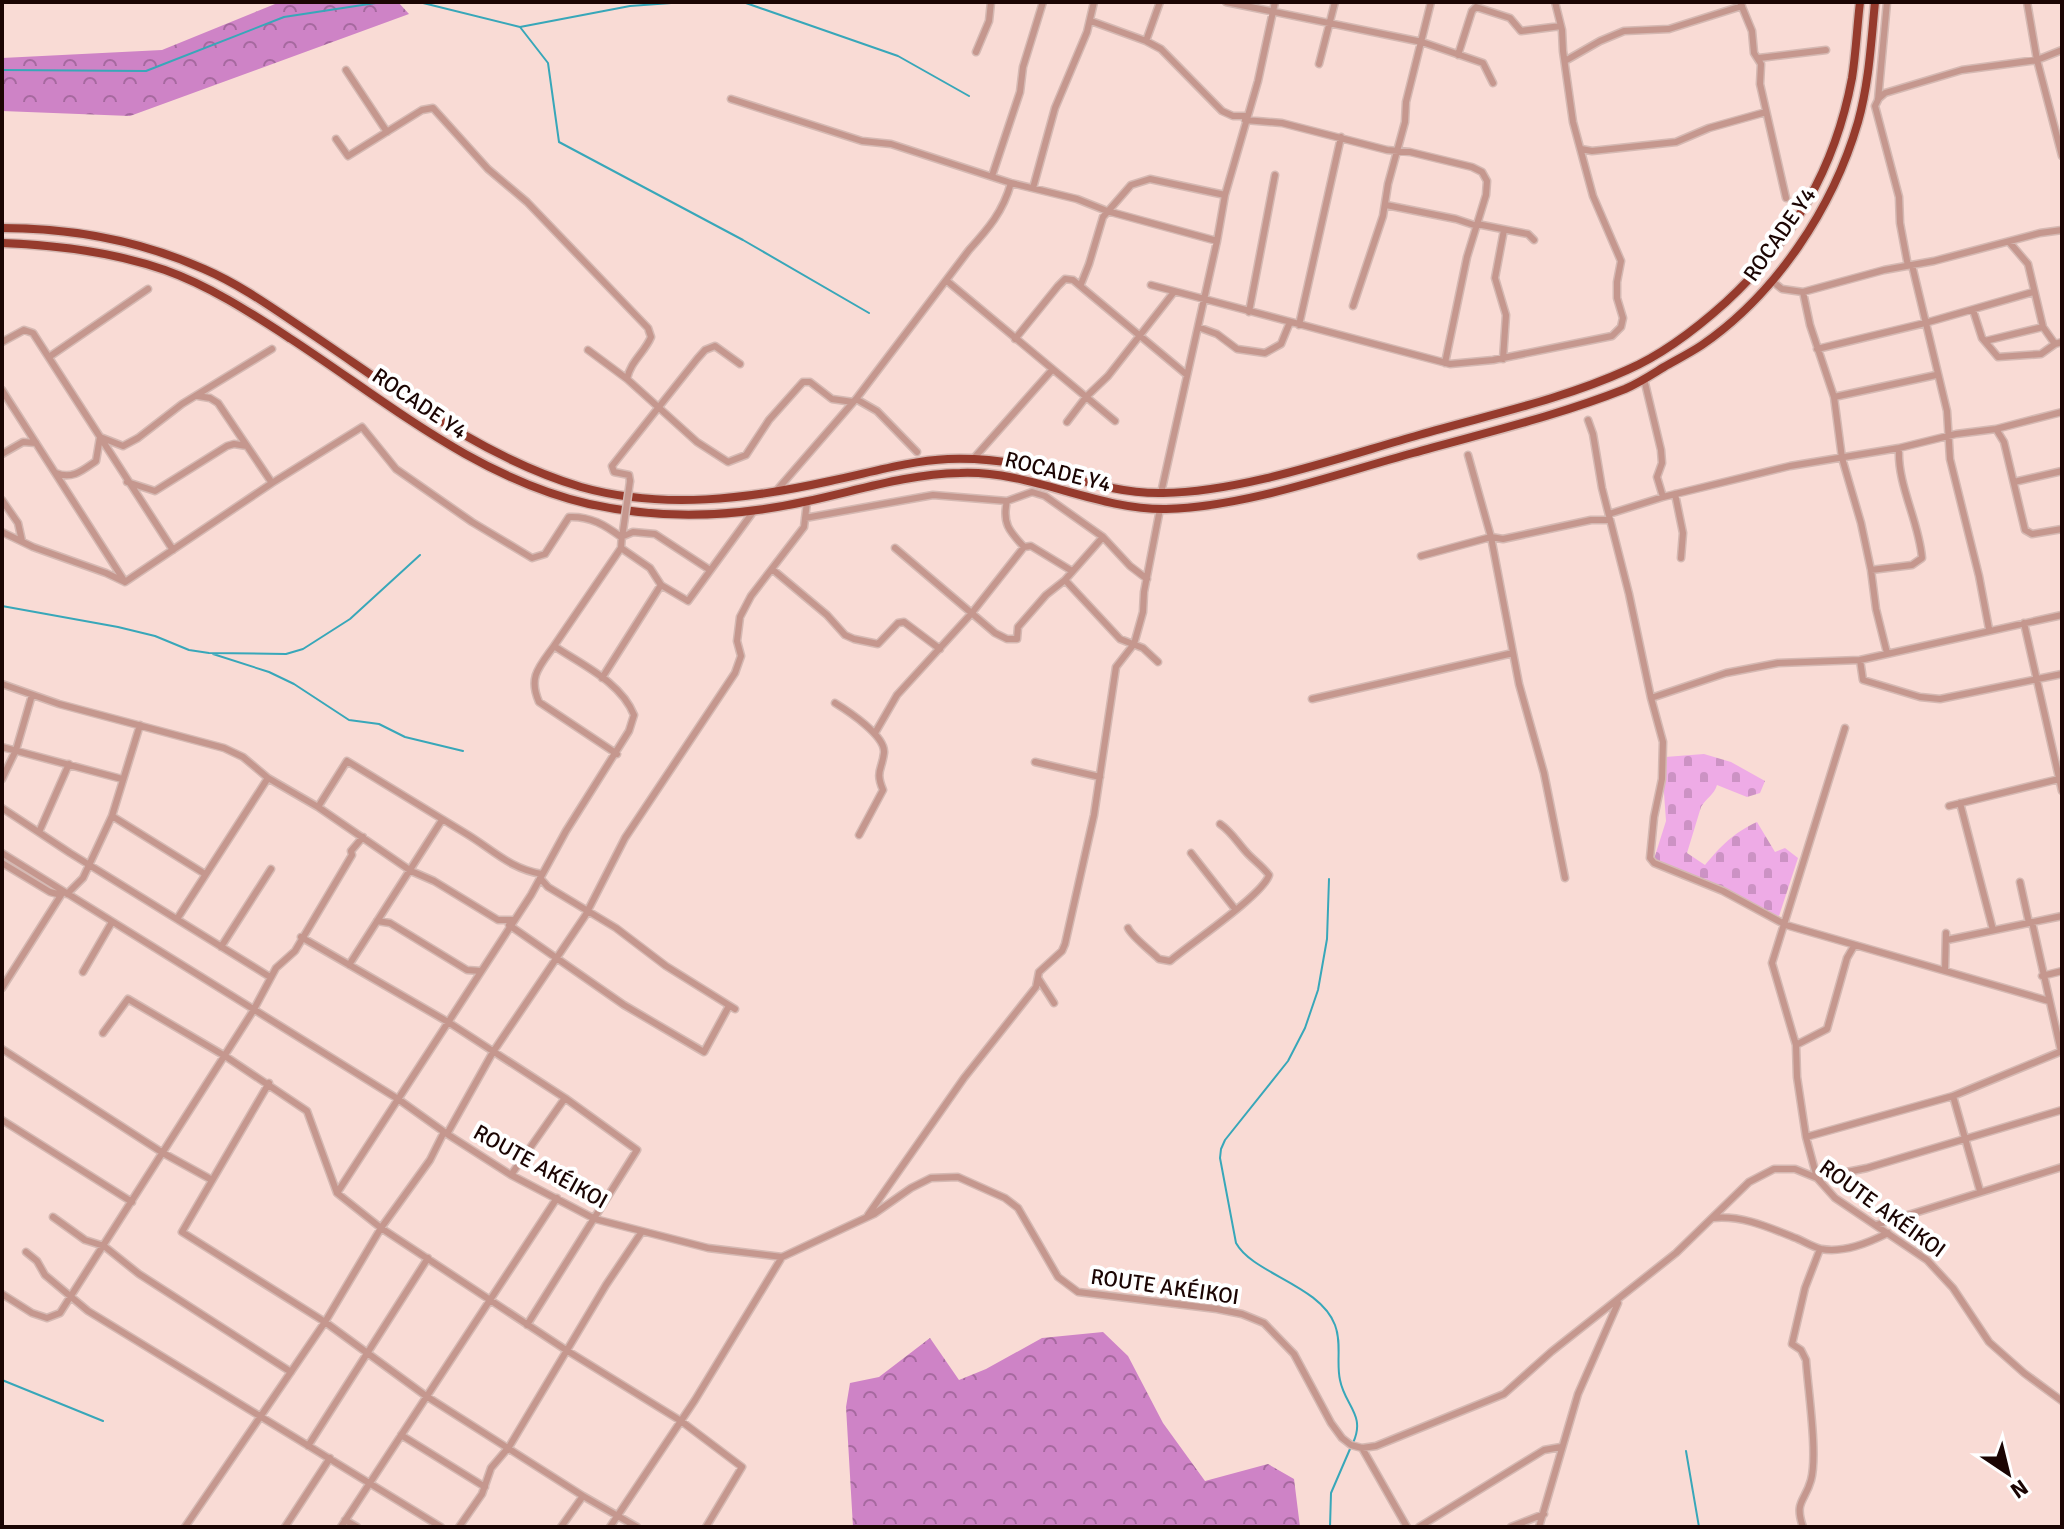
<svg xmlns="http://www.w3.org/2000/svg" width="2064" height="1529" font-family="Signika,sans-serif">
	<defs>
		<pattern id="forest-crowns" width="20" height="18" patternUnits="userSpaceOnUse" patternTransform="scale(2)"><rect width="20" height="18" fill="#ce83c6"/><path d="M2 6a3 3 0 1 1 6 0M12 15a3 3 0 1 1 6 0" fill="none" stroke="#a6699f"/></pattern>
		<pattern id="cemetery-stones" width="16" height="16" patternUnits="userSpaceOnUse" patternTransform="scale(2)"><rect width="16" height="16" fill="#eeabe6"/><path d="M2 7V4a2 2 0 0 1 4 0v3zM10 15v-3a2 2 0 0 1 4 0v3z" fill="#cc92c4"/></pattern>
	</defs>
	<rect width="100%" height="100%" fill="#f9dbd5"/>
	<path fill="url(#forest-crowns)" d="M 280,2 L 398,2 L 409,14 L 130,116 L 2,111 L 2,58 L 162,50 Z
		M 1103,1332 L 1128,1356 L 1163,1423 L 1205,1481 L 1268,1464 L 1294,1479 L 1300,1527 L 853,1527 L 846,1407 L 850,1383 L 879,1377 L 930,1338 L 959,1380 L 986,1369 L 1042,1338 Z"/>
	<path fill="url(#cemetery-stones)" d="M 1704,754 L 1731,762 L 1765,781 L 1760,793 L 1747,797 L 1717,785 C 1714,795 1706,798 1701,807 L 1687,853 L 1705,865 C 1721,846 1733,833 1757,822 L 1775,852 L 1785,848 L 1798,858 L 1779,916 L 1765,912 L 1723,888 L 1654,859 L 1666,821 L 1663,779 L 1665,757 Z"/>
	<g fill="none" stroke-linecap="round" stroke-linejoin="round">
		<path stroke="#38a7b9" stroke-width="2" d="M 419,2 L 520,27 L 630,6 L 685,2
			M 743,2 L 898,56 L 969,96
			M 520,27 L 548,63 L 559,142 L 743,240 L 869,313
			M 2,70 L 146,71 L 284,17 L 382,2
			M 2,606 L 118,627 L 155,636 L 189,650 L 209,653 L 286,654 L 303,649 L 350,619 L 420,555
			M 213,654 L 269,672 L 294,684 L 349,720 L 379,724 L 405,737 L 463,751
			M 1329,879 L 1327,939 L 1318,990 L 1305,1028 L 1288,1061 L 1225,1140 L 1221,1149 L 1220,1158 L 1236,1243 C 1253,1274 1320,1285 1335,1325 C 1342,1343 1336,1362 1340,1380 C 1345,1406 1366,1415 1353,1443
			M 2,1380 L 103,1421
			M 1686,1451 L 1699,1527
			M 1330,1527 L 1331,1493 L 1350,1449"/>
		<g stroke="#d5b9b3" stroke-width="9">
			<path id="minor" d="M 1226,2 L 1422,42 L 1483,63 L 1493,83
				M 1740,2 L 1752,31 L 1754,53 L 1761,64 L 1760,84 L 1786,198
				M 1887,2 L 1878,100 L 1875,106 L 1899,197 L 1900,223 L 1908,266
				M 2027,2 L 2037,60 L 2062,156
				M 1091,21 L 1146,41 L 1161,49 L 1222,111 L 1233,116 L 1246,116
				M 1146,41 L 1160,2
				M 976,52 L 989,21 L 991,2
				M 1458,55 L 1472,11 L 1476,7 L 1510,18 L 1521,31 L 1561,26
				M 1759,58 L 1826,50
				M 1565,61 L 1600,41 L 1624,31 L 1669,29 L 1742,6
				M 1319,64 L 1335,2
				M 346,70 L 387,132
				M 731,99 L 862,141 L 891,144 L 1011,183 L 1077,199 L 1107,211 L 1217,241
				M 1878,99 L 1885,93 L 1962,70 L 2037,60 L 2062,50
				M 1245,120 L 1282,123 L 1387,150 L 1410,152 L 1472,167 L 1482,172 L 1487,181 L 1486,195 L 1467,257 L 1445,363
				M 336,139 L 348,156 L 422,110 L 433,108 L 488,169 L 527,202 L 648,328 L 651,337 C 645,352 630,362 627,379 L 697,442 L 728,462 L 746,455 L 769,420 L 803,382 L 810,382 L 832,399 L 853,402
				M 1581,149 L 1592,151 L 1676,142 L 1709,128 L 1766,112
				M 992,176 L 1020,92 L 1023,67 L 1043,2
				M 1033,188 L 1055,108 L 1087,32 L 1094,2
				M 1386,205 L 1456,219 L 1477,226
				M 1477,224 L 1528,234 L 1534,240
				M 2010,243 L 2028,264 L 2043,327 L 2055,344
				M 1912,265 L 1947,411 L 1950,459 L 1979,576 L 1989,629
				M 947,281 L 1115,421
				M 1772,281 L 1782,289 L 1803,292 L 1884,270 L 1934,261 L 2040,233 L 2062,230
				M 1081,284 L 1089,264 L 1103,217 L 1131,185 L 1150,179 L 1225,195
				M 1151,285 L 1450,364 L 1493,360 L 1612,336 L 1621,327 L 1623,318 L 1617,298 L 1617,282 L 1621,261 L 1593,196 L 1573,122 L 1563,51 L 1562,30 L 1555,2
				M 1803,292 L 1810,325 L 1834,397 L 1842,458 L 1861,523 L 1871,570 L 1876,609 L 1887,653
				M 1353,306 L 1383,216 L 1388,184 L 1405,122 L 1406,102 L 1431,2
				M 1973,310 L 1982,338 L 1998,357 L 2041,354 L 2055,344 L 2062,342
				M 1249,312 L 1275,175
				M 1299,325 L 1341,137
				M 1198,327 L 1217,334 L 1237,349 L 1265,353 L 1281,344 L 1290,322
				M 1015,339 L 1058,286 L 1065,279 L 1073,280 L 1187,375
				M 1985,341 L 2043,327
				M 2,342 L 24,330 L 33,333 L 173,550
				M 1817,349 L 1925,323 L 2033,292
				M 588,350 L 627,379
				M 49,357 L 148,289
				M 1503,359 L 1506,315 L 1495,278 L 1504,230
				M 1644,379 L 1661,450 L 1662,463 L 1657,477 L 1663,497
				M 2,390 L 125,582
				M 198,396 L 210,398 L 218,403 L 272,483
				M 1834,397 L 1936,375
				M 856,399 L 877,411 L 917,452
				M 1588,420 L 1593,434 L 1602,488 L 1629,594 L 1651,698 L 1663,742 L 1662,779 L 1654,817 L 1650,858 L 1654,863 L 1723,891 L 1786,925 L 2049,1001
				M 1067,422 L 1086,397 L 1108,376 L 1174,292
				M 1996,429 L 2004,442 L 2025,530 L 2032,534 L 2062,529
				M 2,454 L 23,442 L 36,443
				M 1468,455 L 1491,537 L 1519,684 L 1544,773 L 1565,878
				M 974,458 L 1052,370
				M 56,473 C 72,480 83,470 96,461 L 100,437 L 123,446 L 138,438 L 182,404 L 272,349
				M 630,481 L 629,475 L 614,472 L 612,466 L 697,359 L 705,350 L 715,346 L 740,364
				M 127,482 L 155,491 L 227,446 L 234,444 L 247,446
				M 2014,482 L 2062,471
				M 777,490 L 856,399 L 969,250 C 988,229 1003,212 1011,183
				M 1161,493 L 1217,241 L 1225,195 L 1258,81 L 1275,2
				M 1675,494 L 1683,533 L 1681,558
				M 2,500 L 18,523 L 22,541
				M 1007,501 L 1032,492 L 1045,496 L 1103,537 L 1130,566 L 1147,579
				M 1609,514 L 1663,497 L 1790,466 L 1899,448 L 1956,434 L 1996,429 L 2062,412
				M 805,518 L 933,495 L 1007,501 C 1002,523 1009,531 1024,547 L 1031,546 L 1072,571
				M 2,532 L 33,547 L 106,573 L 125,582 L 272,483 L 362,427 L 396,469 L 472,522 L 532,558 L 545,554 L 569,517 C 590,516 605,525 621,537 L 633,532 L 655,534 L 710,570
				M 622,534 L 621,548 L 650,568 L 661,585 L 688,601 L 753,512
				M 895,548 L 995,633 L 1007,639 L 1017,639 L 1018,627 L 1046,595 L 1065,580 L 1103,537
				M 1421,556 L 1491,537 L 1503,539 L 1591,520 L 1610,520
				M 772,569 L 827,615 L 845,635 L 854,639 L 878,644 L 898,623 L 904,622 L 940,649
				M 1871,570 L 1912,565 L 1922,558 C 1919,521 1897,485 1899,448
				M 1065,580 L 1120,639 L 1143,648 L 1158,662
				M 2024,623 L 2062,791
				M 554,646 C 539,667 528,677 539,702 L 617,754
				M 1860,660 L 1863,680 L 1920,697 L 1940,699 L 2062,674
				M 602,678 L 661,585
				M 2,684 L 59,704 L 224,748 L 243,757 L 268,778 L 318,807 L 411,871 L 434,881 L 498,920 L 513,920
				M 1651,698 L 1726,673 L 1778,663 L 1860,660 L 2062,615
				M 1312,699 L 1513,653
				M 835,703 C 848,711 886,736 884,753 C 882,770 875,771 883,790 L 859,835
				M 875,733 L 897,695 L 971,614 L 1024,547
				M 2,747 L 122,779
				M 1035,762 L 1100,777
				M 2,779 L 16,750 L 32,695
				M 1960,803 L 1993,930
				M 1949,806 L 2059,779
				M 318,807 L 347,761 C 386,785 426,809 465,833 C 492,849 510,869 542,874
				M 2,808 L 70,853 L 270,977
				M 112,816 L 205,874
				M 39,832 L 69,764
				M 2,853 L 398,1099 L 447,1134 L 511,1175 L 595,1219 L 708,1248 L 782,1257 L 874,1214 L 911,1188 L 931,1178 L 958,1177 L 1005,1198 L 1018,1208 L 1058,1277 L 1078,1292 L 1217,1309 L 1242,1314 L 1264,1323 L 1294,1354 L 1331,1423 L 1342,1438 L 1351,1445 L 1362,1448 L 1376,1446 L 1504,1394 L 1551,1352 L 1676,1253 L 1749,1182 L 1774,1169 L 1795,1169 L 1817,1178 L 1835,1198 L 1927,1260 L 1953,1288 L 1989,1342 L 2024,1373 L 2062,1401
				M 1191,853 L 1235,909
				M 2,863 L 50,892 L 61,895
				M 540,878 L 548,887 L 616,928 L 666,966 L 735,1009
				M 2020,882 L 2029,923
				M 67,894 L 83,878 L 112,816 L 140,725
				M 177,919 L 268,778
				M 377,921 L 390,923 L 467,970 L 481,971
				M 2032,922 L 2061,1051
				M 509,925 L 624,1005 L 704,1052 L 729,1006
				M 1128,928 C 1132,937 1151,951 1159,959 L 1170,961 C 1190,944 1264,894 1269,875 C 1263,867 1256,862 1249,855 C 1238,844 1233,833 1220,824
				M 301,937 L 448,1022 L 565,1098 L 511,1175
				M 1947,940 L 2062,916
				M 221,947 L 271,869
				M 349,965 L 442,820
				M 1945,970 L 1946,933
				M 83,972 L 112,922
				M 2042,976 L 2062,971
				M 1038,978 L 1054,1003
				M 2,988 L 63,892
				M 103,1033 L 128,999 L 225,1056 L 307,1111 L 337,1193 L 381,1228 L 566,1350 L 681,1421 L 742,1467 L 706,1527
				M 1796,1045 L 1827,1029 L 1847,958 L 1854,946
				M 2,1049 L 163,1153 L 212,1180
				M 269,1083 L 182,1232 L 325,1322 L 426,1396 L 583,1496 L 637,1527
				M 1953,1096 L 1980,1191
				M 2,1120 L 132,1202
				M 447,1134 L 493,1052 L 585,916 L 625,838 L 735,673 L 741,656 L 737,641 L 740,617 L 751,596 L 804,527 L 807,502
				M 1806,1137 L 1797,1077 L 1796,1045 L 1772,963 L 1845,728
				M 1817,1178 L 1806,1137 L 1953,1096 L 2062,1051
				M 1817,1178 L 1867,1168 L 2062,1110
				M 337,1193 L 531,895 L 566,831 L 629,731 L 634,715 C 621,682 582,665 554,646 L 621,548
				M 868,1215 L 964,1078 L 1036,987 L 1039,972 L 1062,951 L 1065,944 L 1094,815 L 1116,667 L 1134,644 L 1143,612 L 1144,592 L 1160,509
				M 53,1217 L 85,1240 L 104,1246 L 139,1274 L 291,1372
				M 1713,1218 C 1743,1215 1770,1228 1798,1239 C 1805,1242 1813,1247 1821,1249 C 1844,1253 1868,1243 1888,1233
				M 1876,1225 L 2062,1167
				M 26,1252 L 37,1261 L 45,1275 L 88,1311 L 441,1527
				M 2,1294 L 32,1313 L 47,1318 L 60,1313 L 253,1011 L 276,968 L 295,951 L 352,855 L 351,851 L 363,837
				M 527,1325 L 637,1150 L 565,1098
				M 401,1435 L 485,1487
				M 308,1446 L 428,1258
				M 1362,1448 L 1407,1527
				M 345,1520 L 357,1527
				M 185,1527 L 325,1322 L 381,1228 L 430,1160 L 444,1132
				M 285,1527 L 330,1458
				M 341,1527 L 557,1198
				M 459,1527 L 482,1494 L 491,1468 L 509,1447 L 606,1285 L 641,1233
				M 561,1527 L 583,1496
				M 610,1527 L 695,1400 L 782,1257
				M 1419,1527 L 1544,1450 L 1561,1447
				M 1511,1527 L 1544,1514
				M 1539,1527 L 1578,1394 L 1618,1303
				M 1803,1527 C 1794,1501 1805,1502 1811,1480 C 1818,1454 1808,1390 1806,1360 L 1801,1350 L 1792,1344 L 1805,1288 L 1820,1249"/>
		</g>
		<g stroke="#d5b9b3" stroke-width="11">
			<path id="highway" d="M 2,228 C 71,228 141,241 204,269 C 241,285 274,309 307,331 C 395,390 478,456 581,487 C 663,510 749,499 830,481 C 869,473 908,461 948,459 C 977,458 1007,461 1035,468 C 1077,479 1119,494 1163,493 C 1243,492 1341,457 1419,435 C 1488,415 1561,400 1627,370 C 1664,354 1696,329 1726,302 C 1793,240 1835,169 1852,78 C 1856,53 1857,27 1860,2
				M 2,243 C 57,245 113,252 165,270 C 210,286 251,313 291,339 C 386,401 476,478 589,504 C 662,520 736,517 808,501 C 859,490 908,474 960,473 C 1031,470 1095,510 1166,509 C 1246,507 1336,474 1413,453 C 1484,433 1557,416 1625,389 C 1639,383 1651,375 1664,367 C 1676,360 1690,353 1702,345 C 1776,294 1833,208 1858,122 C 1869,83 1871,43 1875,2"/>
		</g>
		<use href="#minor" stroke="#c5978e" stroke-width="6"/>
		<use href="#highway" stroke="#963b2d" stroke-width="8"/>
		<g stroke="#d5b9b3" stroke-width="9" stroke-linecap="butt">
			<path id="minor-bridge" d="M 623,531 L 630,481"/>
		</g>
		<use href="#minor-bridge" stroke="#c5978e" stroke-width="6"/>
	</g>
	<g text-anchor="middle" stroke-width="8" stroke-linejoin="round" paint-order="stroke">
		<g font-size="22" fill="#1b0503" stroke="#fff">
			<text transform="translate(1779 234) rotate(-55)" y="8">ROCADE Y4</text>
			<text transform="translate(420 403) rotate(34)" y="8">ROCADE Y4</text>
			<text transform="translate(1058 471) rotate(14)" y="8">ROCADE Y4</text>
			<text transform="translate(541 1166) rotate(29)" y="8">ROUTE AKÉIKOI</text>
			<text transform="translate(1883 1208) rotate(36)" y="8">ROUTE AKÉIKOI</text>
			<text transform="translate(1165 1286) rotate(8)" y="8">ROUTE AKÉIKOI</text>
		</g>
	</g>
	<rect width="2064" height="1529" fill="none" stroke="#1b0503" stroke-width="8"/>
	<g transform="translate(2008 1473) rotate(145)" stroke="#ffffff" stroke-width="6" paint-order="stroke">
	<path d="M0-6L14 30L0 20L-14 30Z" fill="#1b0503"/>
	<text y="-12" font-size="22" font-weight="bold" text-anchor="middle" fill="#1b0503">N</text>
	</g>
</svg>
